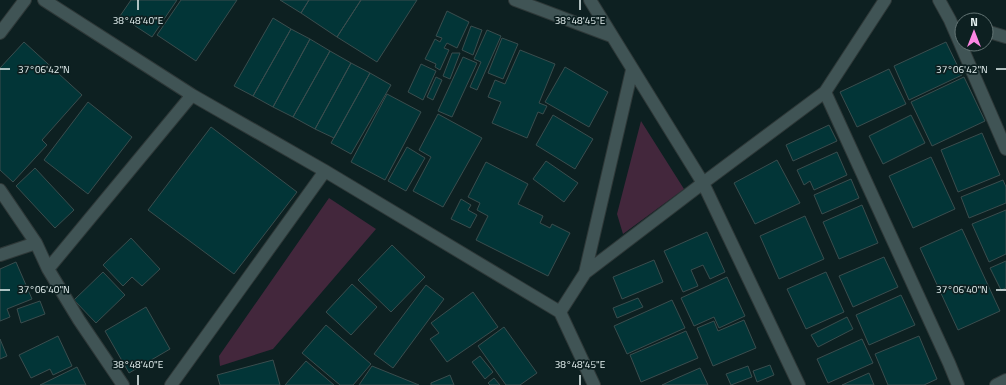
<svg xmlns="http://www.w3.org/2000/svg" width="1006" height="385" font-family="'Titillium Web',sans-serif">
	<rect width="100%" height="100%" fill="#0d2021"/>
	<path fill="#43273c" d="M 641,121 L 684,189 L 623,234 L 617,214 Z
		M 329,198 L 376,229 L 273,349 L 220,366 L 219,356 Z"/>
	<path fill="#023537" stroke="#3a4d4e" d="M 131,0 L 177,0 L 152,37 L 120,16 Z
		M 181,0 L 237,0 L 196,61 L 157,35 Z
		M 280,0 L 309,0 L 301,13 Z
		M 309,0 L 361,0 L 337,37 L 301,13 Z
		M 361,0 L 417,0 L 377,62 L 337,37 Z
		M 447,11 L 469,22 L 457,48 L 447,43 L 444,48 L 449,50 L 440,70 L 435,67 L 436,64 L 425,59 L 435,39 L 440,42 L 442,38 L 436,36 Z
		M 273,18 L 291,29 L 253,96 L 234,86 Z
		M 471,26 L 482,30 L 473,55 L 462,50 Z
		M 291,29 L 310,39 L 273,107 L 253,96 Z
		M 487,30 L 501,36 L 477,90 L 470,87 L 481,62 L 474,59 Z
		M 502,38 L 518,44 L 503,79 L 488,73 Z
		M 310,39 L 330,51 L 293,117 L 273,107 Z
		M 24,42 L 82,95 L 42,140 L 47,145 L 13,182 L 0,170 L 0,68 Z
		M 946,42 L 962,75 L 909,100 L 894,66 Z
		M 520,50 L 555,64 L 539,103 L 547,106 L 543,114 L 538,112 L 527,138 L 492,123 L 501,102 L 488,97 L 495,80 L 505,84 Z
		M 330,51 L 351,63 L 315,129 L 293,117 Z
		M 452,53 L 460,53 L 450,79 L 443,76 Z
		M 463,57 L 477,63 L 452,117 L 438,111 Z
		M 351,63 L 370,73 L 334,138 L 315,129 Z
		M 421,64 L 436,71 L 423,100 L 408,92 Z
		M 565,67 L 608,92 L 589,127 L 545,102 Z
		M 889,69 L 906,104 L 857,127 L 840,92 Z
		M 370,73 L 391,85 L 351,154 L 331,143 Z
		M 436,77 L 442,80 L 433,100 L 427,97 Z
		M 964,77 L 985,121 L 932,146 L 911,102 Z
		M 387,94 L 421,112 L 385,180 L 351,162 Z
		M 88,102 L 132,137 L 88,194 L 44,160 Z
		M 438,114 L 482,138 L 443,207 L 413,191 L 431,157 L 419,150 Z
		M 553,115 L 593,139 L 575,169 L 536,145 Z
		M 911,115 L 925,143 L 883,164 L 869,136 Z
		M 829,125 L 837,141 L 793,161 L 786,145 Z
		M 211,127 L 297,192 L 234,274 L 148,210 Z
		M 982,133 L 1000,175 L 958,192 L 941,150 Z
		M 407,147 L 425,158 L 406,191 L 388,181 Z
		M 837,152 L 847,175 L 814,190 L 810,181 L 804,185 L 797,170 Z
		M 931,157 L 955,209 L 913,228 L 889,176 Z
		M 777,160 L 800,203 L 755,224 L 734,183 Z
		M 546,161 L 578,183 L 564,202 L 533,179 Z
		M 486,162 L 528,184 L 518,204 L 543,216 L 540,223 L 550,228 L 552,224 L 570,233 L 548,276 L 476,240 L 488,216 L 477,210 L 480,203 L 468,197 Z
		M 35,168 L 74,210 L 55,228 L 16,186 Z
		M 851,179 L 859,198 L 822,214 L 814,195 Z
		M 1003,180 L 1006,187 L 1006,203 L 969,218 L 961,197 Z
		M 461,199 L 471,205 L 468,210 L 477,215 L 470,228 L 451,219 Z
		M 862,205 L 878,243 L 839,259 L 823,222 Z
		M 1006,210 L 1006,254 L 989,262 L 972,224 Z
		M 805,216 L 824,259 L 779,279 L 760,236 Z
		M 962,229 L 1000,311 L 958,330 L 920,248 Z
		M 707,232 L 725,272 L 710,279 L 703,265 L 691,270 L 698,286 L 683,292 L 664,251 Z
		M 131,238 L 160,269 L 142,286 L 132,277 L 123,286 L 103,265 Z
		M 392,245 L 425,277 L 391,312 L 358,280 Z
		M 884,257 L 898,287 L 853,307 L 839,276 Z
		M 654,260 L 663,282 L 622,299 L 613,277 Z
		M 1006,261 L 1006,288 L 1001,290 L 990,268 Z
		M 16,262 L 32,299 L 7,309 L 10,317 L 0,321 L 0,269 Z
		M 103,272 L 125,295 L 96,323 L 74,300 Z
		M 826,272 L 844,312 L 806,329 L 787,289 Z
		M 727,277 L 745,316 L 719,328 L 714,317 L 694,326 L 681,298 Z
		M 352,284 L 377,307 L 351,335 L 326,312 Z
		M 426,285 L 444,299 L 393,368 L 374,354 Z
		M 473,292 L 498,327 L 447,362 L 430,339 L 439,333 L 431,323 Z
		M 901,295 L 915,325 L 869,345 L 856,315 Z
		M 638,298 L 643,307 L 617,318 L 613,308 Z
		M 672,300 L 685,328 L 627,354 L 614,326 Z
		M 40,301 L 45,314 L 21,323 L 17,309 Z
		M 146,307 L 170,349 L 129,373 L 105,331 Z
		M 847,317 L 853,329 L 818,347 L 811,335 Z
		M 744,320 L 756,348 L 713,366 L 697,328 L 714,321 L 718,331 Z
		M 326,325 L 371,364 L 353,385 L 340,385 L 302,353 Z
		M 504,327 L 537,373 L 520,385 L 506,385 L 478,346 Z
		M 686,331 L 698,358 L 641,382 L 630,355 Z
		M 58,336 L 72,366 L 53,375 L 50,369 L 31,378 L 19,355 Z
		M 919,336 L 937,379 L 924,385 L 888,385 L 875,354 Z
		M 0,339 L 7,356 L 0,359 Z
		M 862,339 L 873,363 L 828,383 L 817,359 Z
		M 480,356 L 493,372 L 485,379 L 472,362 Z
		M 273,360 L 280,385 L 220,385 L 217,375 Z
		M 306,361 L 334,385 L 285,385 Z
		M 770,365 L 774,375 L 757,382 L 753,371 Z
		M 372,366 L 419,385 L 359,385 Z
		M 748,366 L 752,377 L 731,385 L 726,374 Z
		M 77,367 L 86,385 L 40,385 Z
		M 700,368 L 708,385 L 662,385 L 677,378 Z
		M 869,373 L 874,385 L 842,385 Z
		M 450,375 L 454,385 L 431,385 L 431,383 Z
		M 494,378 L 500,385 L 490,385 L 488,383 Z"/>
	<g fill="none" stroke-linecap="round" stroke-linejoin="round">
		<g stroke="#2e3838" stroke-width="14">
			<path id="minor" d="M 44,0 L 192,95 L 325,171 L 560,312 L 594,385
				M 515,0 L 611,36
				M 590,0 L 703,183 L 825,92 L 949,363 L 958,385
				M 939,0 L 950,20 L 1006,149
				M 986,31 L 1006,37
				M 0,33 L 25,0
				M 825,92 L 885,0
				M 0,190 L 36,243
				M 0,255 L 36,243 L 48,269 L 192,95
				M 48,269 L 79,320 L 123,385
				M 585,273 L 632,70
				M 560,312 L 585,273 L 703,183 L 799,385
				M 171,385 L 325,171
				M 996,385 L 1006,380"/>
		</g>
		<use href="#minor" stroke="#405455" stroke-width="12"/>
	</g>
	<path fill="none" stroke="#e5f1f1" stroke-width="1.5" d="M 138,0 L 138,10M 580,0 L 580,10M 0,69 L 10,69M 996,69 L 1006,69M 0,290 L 10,290M 996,290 L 1006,290M 138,375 L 138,385M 580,375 L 580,385"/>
	<g font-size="10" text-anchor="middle" fill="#e5f1f1" stroke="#0d2021" stroke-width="3.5" stroke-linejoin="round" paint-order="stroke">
		<text x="138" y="24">38°48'40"E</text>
		<text x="580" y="24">38°48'45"E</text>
		<text x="44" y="73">37°06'42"N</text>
		<text x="962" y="73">37°06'42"N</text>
		<text x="44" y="293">37°06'40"N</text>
		<text x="962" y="293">37°06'40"N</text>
		<text x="138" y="368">38°48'40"E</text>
		<text x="580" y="368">38°48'45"E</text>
	</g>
	<g transform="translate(974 32)"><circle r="19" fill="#0d2021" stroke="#637474"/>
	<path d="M0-3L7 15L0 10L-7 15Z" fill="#fc86e3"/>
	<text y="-6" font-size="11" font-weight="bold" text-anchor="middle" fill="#e5f1f1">N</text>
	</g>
</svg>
